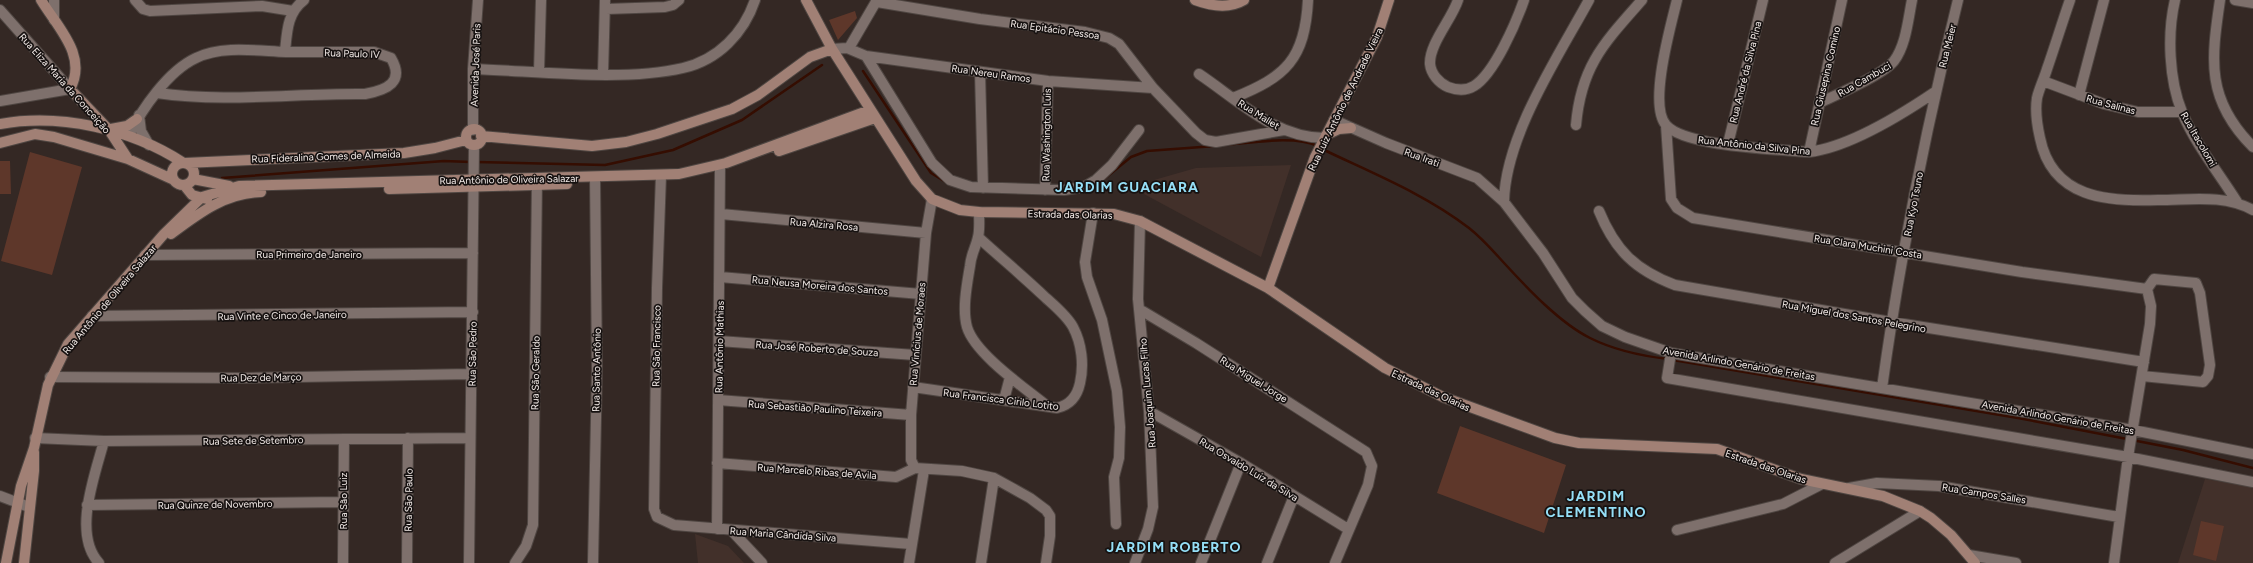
<svg xmlns="http://www.w3.org/2000/svg" width="2253" height="563" font-family="Figtree,sans-serif">
	<rect width="100%" height="100%" fill="#342824"/>
	<path fill="#42302a" d="M 1291,165 L 1261,257 L 1144,194 L 1154,180 L 1196,168 Z
		M 2205,479 L 2253,487 L 2253,563 L 2178,563 Z
		M 695,534 L 728,546 L 744,563 L 698,563 Z"/>
	<path fill="#5e372a" d="M 855,11 L 857,18 L 838,40 L 829,20 Z
		M 30,152 L 82,167 L 52,275 L 1,261 Z
		M 0,161 L 10,161 L 11,194 L 0,194 Z
		M 1460,426 L 1566,465 L 1544,533 L 1437,493 Z
		M 2201,521 L 2224,526 L 2216,561 L 2193,555 Z"/>
	<g fill="none" stroke-linecap="round" stroke-linejoin="round">
		<path stroke="#350d01" stroke-width="2.5" d="M 863,71 L 931,173 L 949,184
			M 1225,145 C 1251,143 1294,135 1318,146
			M 1322,149 C 1372,173 1425,194 1469,228 C 1483,239 1493,251 1505,264 C 1528,289 1560,323 1590,338 C 1614,350 1642,356 1668,359
			M 476,162 L 605,165 L 673,150 L 742,120 L 822,65
			M 222,178 L 444,161 L 471,162
			M 1104,179 L 1131,157 L 1147,151 L 1215,146
			M 1673,360 L 2018,418 L 2127,439
			M 2132,440 L 2183,450 L 2253,468"/>
		<g stroke="#4f4642" stroke-width="12">
			<path id="street" d="M 135,0 L 143,9 L 150,11 L 262,6 L 293,11
				M 1458,0 C 1452,19 1429,44 1430,64 C 1431,74 1439,83 1448,87 C 1456,90 1466,91 1474,86 C 1494,74 1516,23 1524,0
				M 1589,0 C 1558,57 1505,136 1504,202 L 1543,253 L 1572,298 L 1585,311 L 1602,326 L 1625,337 L 1671,353 L 2133,430 L 2253,454
				M 1677,0 C 1671,25 1648,105 1666,125 C 1685,147 1778,149 1809,152 C 1850,147 1901,115 1935,92
				M 2070,0 C 2062,23 2055,46 2047,69 C 2044,79 2039,89 2037,98 C 2035,111 2037,125 2040,138 C 2052,198 2107,202 2158,200 C 2191,200 2223,194 2253,210
				M 2175,0 C 2167,34 2169,80 2182,112 C 2195,144 2219,173 2237,202
				M 2220,0 C 2211,61 2206,100 2253,147
				M 2235,0 L 2253,3
				M 877,2 L 980,19 L 1085,32 L 1109,38 L 1119,44 L 1153,88 L 1196,133 L 1205,140 L 1216,142 L 1284,130
				M 606,9 L 665,7 L 673,5 L 679,0
				M 0,10 L 70,89
				M 54,20 L 54,0
				M 849,48 L 877,0
				M 832,49 L 847,48 L 866,56 L 1048,81 L 1153,88
				M 285,52 C 287,32 287,13 304,0
				M 866,56 L 932,163 L 950,180 L 971,187 L 1064,190 L 1084,187 L 1096,180 L 1112,165 L 1139,130
				M 473,69 C 536,71 623,82 683,68 C 718,60 744,33 755,0
				M 539,72 L 541,0
				M 980,72 L 983,188
				M 603,74 L 605,0
				M 1199,74 C 1238,100 1275,138 1325,138
				M 2043,81 L 2104,104 L 2138,112 L 2182,112
				M 2079,95 L 2104,0
				M 1233,98 C 1286,77 1305,59 1308,0
				M 0,101 L 70,89
				M 1819,103 C 1836,95 1883,75 1894,61 C 1906,45 1908,20 1912,0
				M 139,115 L 141,131 L 149,145
				M 1334,120 L 1386,143 L 1477,178 L 1504,202
				M 1576,125 C 1581,66 1604,43 1642,0
				M 1666,125 L 1671,199 L 1677,208 L 1693,218 L 2022,272 L 2147,289
				M 473,130 L 473,69 L 478,0
				M 129,135 C 142,109 168,71 196,58 C 222,45 258,51 286,52 C 316,52 345,52 374,52 L 391,58 C 405,82 387,90 365,94 C 296,93 226,103 157,93
				M 1728,144 L 1763,0
				M 1809,152 L 1842,0
				M 661,175 L 657,288 L 654,509 L 657,517 L 674,525 L 911,544
				M 1045,190 L 1048,81
				M 1599,211 C 1615,250 1635,270 1675,285 L 1891,322 L 2144,362
				M 979,212 C 979,220 980,229 978,237 C 976,247 971,254 970,266 C 967,284 962,309 967,327 C 975,354 1025,388 1047,406
				M 1093,213 L 1085,262 L 1087,277 L 1102,320 L 1117,391 L 1120,427 L 1119,458 L 1114,477 L 1116,524
				M 721,214 L 926,233
				M 145,255 L 473,253
				M 720,277 L 921,294
				M 1139,309 L 1196,343 L 1366,452 L 1372,466 L 1368,485 L 1335,563
				M 92,316 L 473,312
				M 719,341 L 915,355
				M 1671,353 L 1667,378 L 2128,457 L 2253,482
				M 2142,376 L 2203,382 L 2208,376 L 2210,365 L 2200,293 L 2196,283 L 2154,279 L 2147,289
				M 50,377 L 246,378 L 471,374
				M 913,387 L 1057,408 C 1070,405 1077,397 1080,383 C 1084,365 1082,344 1073,327 C 1067,316 1056,307 1046,298 C 1024,277 1001,258 978,237
				M 1882,388 C 1900,257 1926,128 1958,0
				M 718,400 L 911,415
				M 1004,400 L 1010,377
				M 1149,411 L 1241,463 L 1348,529
				M 35,438 L 104,441 L 470,438
				M 717,463 L 896,477 L 915,468
				M 915,468 L 911,460 L 911,415 L 926,233 L 932,199
				M 915,468 L 962,471 L 994,478 L 1030,498 L 1046,510 L 1050,516 L 1050,536 L 1046,563
				M 1849,488 L 1877,483 L 1939,486 L 2119,517
				M 0,496 L 29,507
				M 87,505 L 343,502
				M 717,529 L 720,165
				M 731,530 L 762,563
				M 1677,530 L 1783,504 L 1822,484
				M 1969,555 L 2016,563
				M 99,563 C 72,534 95,475 104,441
				M 343,563 L 344,439
				M 407,563 L 408,438
				M 469,563 L 474,145
				M 515,563 L 526,546 L 533,525 L 537,178
				M 593,563 L 597,369 L 595,177
				M 909,563 L 924,470
				M 981,563 L 994,478
				M 1135,563 L 1148,529 L 1153,507 L 1149,411 L 1138,299 L 1140,221
				M 1201,563 L 1241,463
				M 1267,563 L 1294,496
				M 1835,563 L 1920,511
				M 2114,563 L 2128,457 L 2150,324 L 2151,306 L 2147,289"/>
		</g>
		<g stroke="#4f4642" stroke-width="12">
			<path id="secondary" d="M 41,0 C 58,28 88,56 70,89 L 109,130 L 128,159
				M 806,0 L 832,49 L 916,181 L 932,199 L 960,210 L 979,212 L 1114,214 L 1140,221 L 1268,288 L 1385,368 L 1443,397 L 1555,438 L 1579,443 L 1717,449 L 1801,479 L 1883,496 L 1920,511 L 1931,518 L 1951,535 L 1975,563
				M 1195,0 C 1211,6 1229,9 1244,0
				M 0,124 C 60,113 131,129 182,162
				M 111,129 L 127,126 L 137,119
				M466 137a8 8 0 1 1 16 0a8 8 0 1 1-16 0Z
				M 1326,135 L 1339,129 L 1351,128
				M 481,136 L 592,146 L 626,142 L 657,134 L 732,109 L 758,95 L 810,57 L 832,49
				M 0,143 L 35,134 L 54,137 L 128,159 L 174,180
				M 779,151 L 875,118
				M172 174a11 11 0 1 1 22 0a11 11 0 1 1-22 0Z
				M 185,163 L 404,153 L 435,148 L 466,140
				M 193,179 L 229,186
				M 184,185 L 192,195 L 207,199
				M 389,189 L 567,184
				M 171,234 C 199,213 225,193 261,192
				M 1268,288 L 1315,157 L 1377,37 L 1389,0
				M 6,563 L 21,486 L 34,448 L 48,385 L 68,344 L 164,234 L 202,197 L 239,186 L 679,174 L 726,163 L 870,110
				M 24,563 L 34,471 L 34,452"/>
		</g>
		<use href="#street" stroke="#7e706c" stroke-width="10"/>
		<use href="#secondary" stroke="#a18075" stroke-width="10"/>
	</g>
	<g text-anchor="middle" stroke-width="3.5" stroke-linejoin="round" paint-order="stroke">
		<g font-size="10" fill="#f5edea" stroke="#171211">
			<text transform="translate(1055 29) rotate(8)" y="4">Rua Epitácio Pessoa</text>
			<text transform="translate(1947 46) rotate(-76)" y="4">Rua Meier</text>
			<text transform="translate(352 53) rotate(2)" y="4">Rua Paulo IV</text>
			<text transform="translate(475 65) rotate(-88)" y="4">Avenida José Paris</text>
			<text transform="translate(1745 72) rotate(-76)" y="4">Rua André da Silva Pina</text>
			<text transform="translate(991 73) rotate(8)" y="4">Rua Nereu Ramos</text>
			<text transform="translate(1825 76) rotate(-77)" y="4">Rua Giusepina Comino</text>
			<text transform="translate(1864 79) rotate(-30)" y="4">Rua Cambuci</text>
			<text transform="translate(65 83) rotate(48)" y="4">Rua Eliza Maria da Conceição</text>
			<text transform="translate(1345 99) rotate(-64)" y="4">Rua Luiz Antônio de Andrade Vieira</text>
			<text transform="translate(2111 104) rotate(15)" y="4">Rua Salinas</text>
			<text transform="translate(1259 114) rotate(32)" y="4">Rua Mallet</text>
			<text transform="translate(1046 135) rotate(-89)" y="4">Rua Washington Luis</text>
			<text transform="translate(2199 139) rotate(60)" y="4">Rua Itacolomi</text>
			<text transform="translate(1754 145) rotate(6)" y="4">Rua Antônio da Silva Pina</text>
			<text transform="translate(326 156) rotate(-2)" y="4">Rua Fideralina Gomes de Almeida</text>
			<text transform="translate(1422 157) rotate(20)" y="4">Rua Irati</text>
			<text transform="translate(509 179) rotate(-1)" y="4">Rua Antônio de Oliveira Salazar</text>
			<text transform="translate(1913 204) rotate(-79)" y="4">Rua Kyo Tsuno</text>
			<text transform="translate(1070 214) rotate(1)" y="4">Estrada das Olarias</text>
			<text transform="translate(824 224) rotate(5)" y="4">Rua Alzira Rosa</text>
			<text transform="translate(1868 246) rotate(9)" y="4">Rua Clara Muchini Costa</text>
			<text x="309" y="258">Rua Primeiro de Janeiro</text>
			<text transform="translate(820 285) rotate(5)" y="4">Rua Neusa Moreira dos Santos</text>
			<text transform="translate(109 299) rotate(-50)" y="4">Rua Antônio de Oliveira Salazar</text>
			<text transform="translate(282 315) rotate(-1)" y="4">Rua Vinte e Cinco de Janeiro</text>
			<text transform="translate(1854 316) rotate(10)" y="4">Rua Miguel dos Santos Pelegrino</text>
			<text transform="translate(917 334) rotate(-85)" y="4">Rua Vinícius de Moraes</text>
			<text transform="translate(656 346) rotate(-89)" y="4">Rua São Francisco</text>
			<text transform="translate(719 347) rotate(-89)" y="4">Rua Antônio Mathias</text>
			<text transform="translate(817 348) rotate(4)" y="4">Rua José Roberto de Souza</text>
			<text transform="translate(472 354) rotate(-89)" y="4">Rua São Pedro</text>
			<text transform="translate(1739 363) rotate(10)" y="4">Avenida Arlindo Genário de Freitas</text>
			<text transform="translate(596 370) rotate(-89)" y="4">Rua Santo Antônio</text>
			<text transform="translate(535 373) rotate(-89)" y="4">Rua São Geraldo</text>
			<text transform="translate(261 377) rotate(-1)" y="4">Rua Dez de Março</text>
			<text transform="translate(1254 379) rotate(32)" y="4">Rua Miguel Jorge</text>
			<text transform="translate(1431 390) rotate(25)" y="4">Estrada das Olarias</text>
			<text transform="translate(1147 393) rotate(-95)" y="4">Rua Joaquim Lucas Filho</text>
			<text transform="translate(1001 399) rotate(7)" y="4">Rua Francisca Cirilo Lotito</text>
			<text transform="translate(815 408) rotate(4)" y="4">Rua Sebastião Paulino Teixeira</text>
			<text transform="translate(2058 417) rotate(10)" y="4">Avenida Arlindo Genário de Freitas</text>
			<text transform="translate(253 440) rotate(-1)" y="4">Rua Sete de Setembro</text>
			<text transform="translate(1766 466) rotate(19)" y="4">Estrada das Olarias</text>
			<text transform="translate(1249 469) rotate(31)" y="4">Rua Osvaldo Luiz da Silva</text>
			<text transform="translate(817 471) rotate(4)" y="4">Rua Marcelo Ribas de Avila</text>
			<text transform="translate(1984 493) rotate(9)" y="4">Rua Campos Salles</text>
			<text transform="translate(408 500) rotate(-89)" y="4">Rua São Paulo</text>
			<text transform="translate(343 501) rotate(-90)" y="4">Rua São Luiz</text>
			<text transform="translate(215 504) rotate(-1)" y="4">Rua Quinze de Novembro</text>
			<text transform="translate(783 534) rotate(4)" y="4">Rua Maria Cândida Silva</text>
		</g>
		<g font-size="14" font-weight="bold" letter-spacing="1" fill="#95dff7" stroke="#171211">
			<text x="1127" y="192">JARDIM GUACIARA</text>
			<text x="1596" y="501">JARDIM<tspan x="1596" dy="16">CLEMENTINO</tspan></text>
			<text x="1174" y="552">JARDIM ROBERTO</text>
		</g>
	</g>
</svg>
